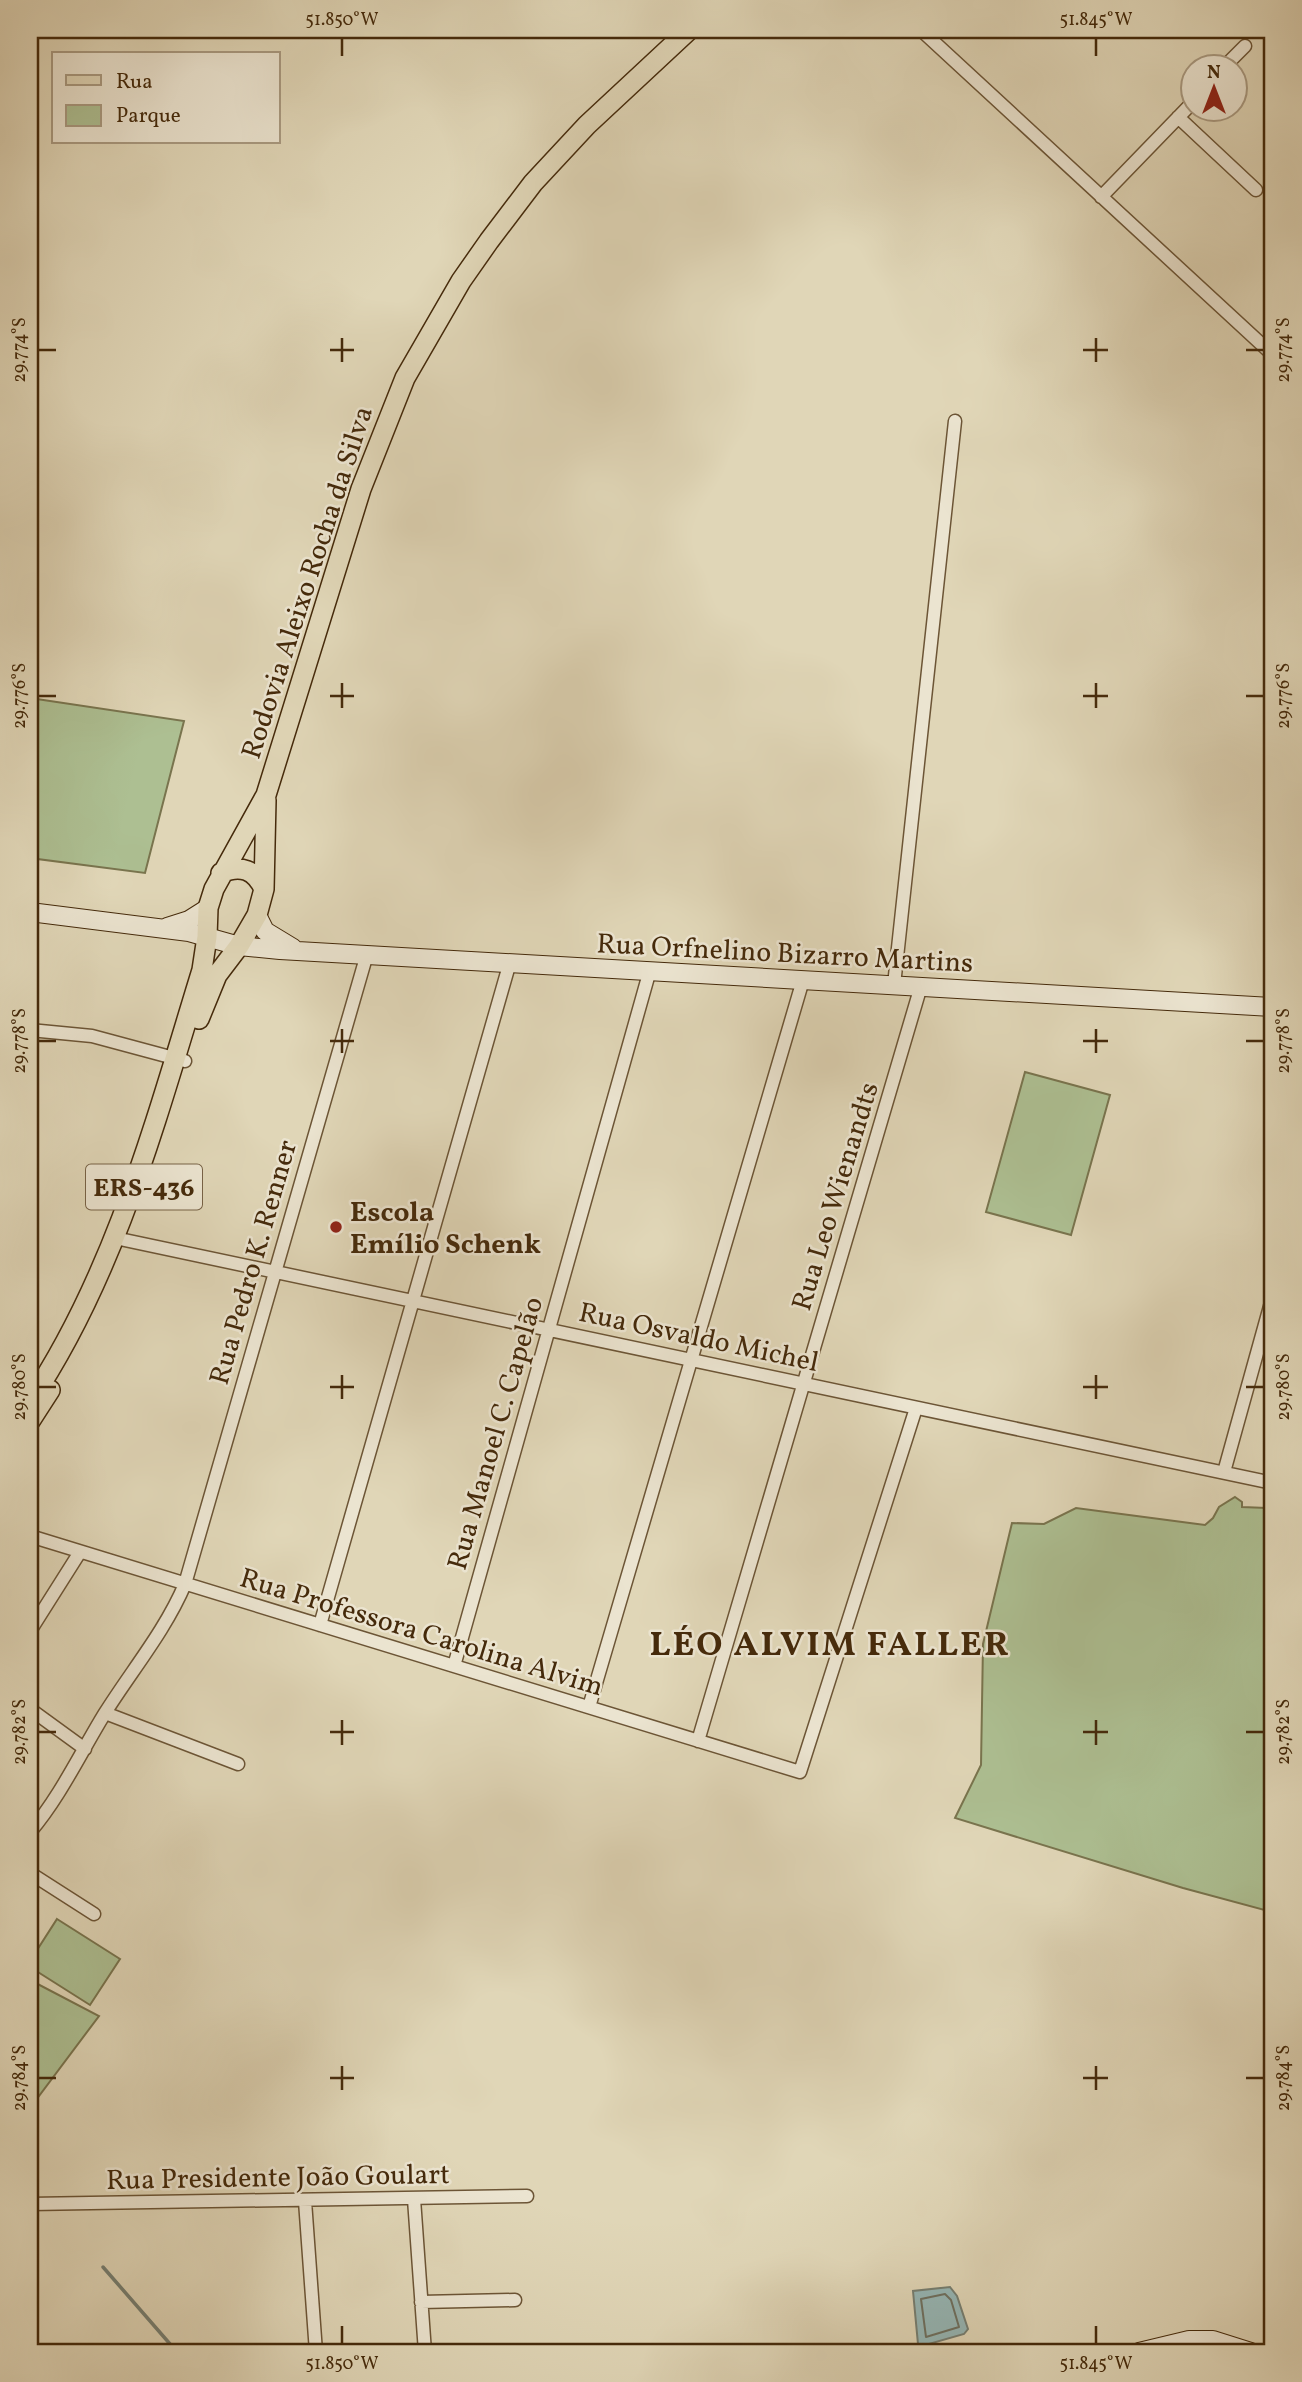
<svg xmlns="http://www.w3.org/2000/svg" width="1302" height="2382" font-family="Vollkorn,serif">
	<rect width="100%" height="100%" fill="#e0d6b7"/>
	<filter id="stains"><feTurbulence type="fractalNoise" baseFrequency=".00286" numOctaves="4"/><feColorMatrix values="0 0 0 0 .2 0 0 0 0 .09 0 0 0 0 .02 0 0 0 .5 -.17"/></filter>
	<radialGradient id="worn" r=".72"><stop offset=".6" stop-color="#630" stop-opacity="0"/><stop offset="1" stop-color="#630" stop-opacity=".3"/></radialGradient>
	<path fill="#adbf92" stroke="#79744e" stroke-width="2" d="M 30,698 L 184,721 L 145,873 L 30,858 Z
		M 1025,1072 L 1110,1095 L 1071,1235 L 986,1212 Z
		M 1235,1497 L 1242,1502 L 1242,1507 L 1267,1508 L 1272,1502 L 1272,1912 L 1183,1888 L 955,1818 L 981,1765 L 983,1644 L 1012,1523 L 1044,1524 L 1076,1508 L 1205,1525 L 1213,1518 L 1219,1507 Z
		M 57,1919 L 120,1959 L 90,2005 L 30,1967 L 30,1961 Z
		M 30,1980 L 99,2016 L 30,2108 Z"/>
	<path fill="#96b7b6" stroke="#767f72" stroke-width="2" d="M 950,2287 L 957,2296 L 968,2329 L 964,2334 L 922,2346 L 918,2344 L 913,2291 Z"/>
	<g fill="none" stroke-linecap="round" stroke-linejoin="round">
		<path stroke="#6e7060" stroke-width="2" d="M 945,2294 L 951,2300 L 959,2327 L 926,2337 L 921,2299 Z"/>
		<path stroke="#767f72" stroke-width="3.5" d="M 103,2267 L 177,2352"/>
		<g stroke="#6c5536" stroke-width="15">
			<path id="street" d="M 921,30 L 1272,354
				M 1225,66 L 1245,46
				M 1178,117 L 1256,190
				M 1101,197 L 1194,101
				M 894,985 L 955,421
				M 30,1030 L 92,1036 L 185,1061
				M 115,1238 L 1272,1483
				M 1224,1472 L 1272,1299
				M 30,1536 L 800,1772 L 916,1408
				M 320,1625 L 510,962
				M 30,1631 L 80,1552
				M 454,1666 L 650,970
				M 589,1707 L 803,980
				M 30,1709 L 85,1749
				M 105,1713 L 238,1764
				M 698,1741 L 921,986
				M 30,1832 C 60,1797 81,1752 105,1713 C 132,1670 165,1631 185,1584 L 367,954
				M 30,1873 L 94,1914
				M 414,2199 L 425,2352
				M 305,2201 L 316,2352
				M 30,2204 L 527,2196
				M 421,2302 L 515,2300"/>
		</g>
		<g stroke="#452a0b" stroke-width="20">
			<path id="secondary" d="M 30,912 L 189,932 L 239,946 L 280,950 L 1272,1007
				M 257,915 L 265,931 L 293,948
				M 167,927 L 189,920 L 208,908
				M 1139,2352 L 1189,2340 L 1213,2340 L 1251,2352"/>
		</g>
		<g stroke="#452a0b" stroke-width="22">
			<path id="primary" d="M 221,873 C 241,864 255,870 264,889
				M 199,1019 L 217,975 L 239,946 L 257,915 L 264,889 L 266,800
				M 30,1401 C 116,1273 157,1116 202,970 L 207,937 L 208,908 L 214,889 L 266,795 L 361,489 L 405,378 L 461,281 L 489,241 L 533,183 L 587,125 L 689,30
				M 30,1421 L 50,1390"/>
		</g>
		<use href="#street" stroke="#ebe4d0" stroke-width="12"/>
		<use href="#secondary" stroke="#ebe4d0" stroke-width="18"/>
		<use href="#primary" stroke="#e0d6b7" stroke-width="19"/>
	</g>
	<path fill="none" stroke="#452a0b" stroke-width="2.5" d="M 342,38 L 342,56M 1096,38 L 1096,56M 342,338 L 342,362M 1096,338 L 1096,362M 38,350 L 56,350M 330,350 L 354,350M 1083,350 L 1108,350M 1246,350 L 1264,350M 342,683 L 342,708M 1096,683 L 1096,708M 38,696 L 56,696M 330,696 L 354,696M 1083,696 L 1108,696M 1246,696 L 1264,696M 342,1029 L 342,1053M 1096,1029 L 1096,1053M 38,1041 L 56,1041M 330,1041 L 354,1041M 1083,1041 L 1108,1041M 1246,1041 L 1264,1041M 342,1375 L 342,1399M 1096,1375 L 1096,1399M 38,1387 L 56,1387M 330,1387 L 354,1387M 1083,1387 L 1108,1387M 1246,1387 L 1264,1387M 342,1720 L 342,1745M 1096,1720 L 1096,1745M 38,1732 L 56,1732M 330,1732 L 354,1732M 1083,1732 L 1108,1732M 1246,1732 L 1264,1732M 342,2066 L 342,2090M 1096,2066 L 1096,2090M 38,2078 L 56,2078M 330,2078 L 354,2078M 1083,2078 L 1108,2078M 1246,2078 L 1264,2078M 342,2326 L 342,2344M 1096,2326 L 1096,2344"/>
	<circle fill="#8f2418" stroke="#ebe4d0" stroke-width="2.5" cx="336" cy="1227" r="7"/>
	<g text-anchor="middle" stroke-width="5" stroke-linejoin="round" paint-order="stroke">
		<rect fill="#ebe4d0" stroke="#776246" stroke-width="2" x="86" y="1164.5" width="116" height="45" rx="5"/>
		<g font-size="26" font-weight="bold" fill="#452a0b">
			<text x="144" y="1196">ERS-436</text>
		</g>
		<g font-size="28" fill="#452a0b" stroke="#ebe4d0">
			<text transform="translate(306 582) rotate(-72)" y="10">Rodovia Aleixo Rocha da Silva</text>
			<text transform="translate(785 952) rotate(3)" y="10">Rua Orfnelino Bizarro Martins</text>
			<text transform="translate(834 1196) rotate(-73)" y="10">Rua Leo Wienandts</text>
			<text transform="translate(252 1262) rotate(-74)" y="10">Rua Pedro K. Renner</text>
			<text transform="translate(699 1336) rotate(12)" y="10">Rua Osvaldo Michel</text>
			<text transform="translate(494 1433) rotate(-74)" y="10">Rua Manoel C. Capelão</text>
			<text transform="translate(422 1631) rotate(17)" y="10">Rua Professora Carolina Alvim</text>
			<text transform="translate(278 2176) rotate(-1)" y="10">Rua Presidente João Goulart</text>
		</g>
		<g font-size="28" font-weight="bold" fill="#452a0b" stroke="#ebe4d0" text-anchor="start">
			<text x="350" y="1221">Escola<tspan x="350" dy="32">Emílio Schenk</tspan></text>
		</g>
		<g font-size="35" font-weight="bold" letter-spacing="2" fill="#452a0b" stroke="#ebe4d0">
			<text x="830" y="1655">LÉO ALVIM FALLER</text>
		</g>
	</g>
	<rect width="1302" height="2382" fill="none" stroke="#e0d6b7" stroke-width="77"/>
	<rect x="52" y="52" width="228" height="91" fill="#ebe4d0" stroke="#a99a81" stroke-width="2"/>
	<rect x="66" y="75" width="35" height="10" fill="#e0d6b7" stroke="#a99a81" stroke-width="2"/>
	<text x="116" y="88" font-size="21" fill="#452a0b">Rua</text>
	<rect x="66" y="105" width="35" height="21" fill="#adbf92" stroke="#a99a81" stroke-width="2"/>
	<text x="116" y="122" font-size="21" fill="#452a0b">Parque</text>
	<g transform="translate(1214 88)"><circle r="33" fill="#ebe4d0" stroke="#a99a81" stroke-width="2"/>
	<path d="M0-5L12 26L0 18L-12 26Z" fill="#8f2418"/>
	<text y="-10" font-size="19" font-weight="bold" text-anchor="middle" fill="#452a0b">N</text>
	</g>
	<rect x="38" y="38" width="1226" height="2306" fill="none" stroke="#452a0b" stroke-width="2.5"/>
	<g font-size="18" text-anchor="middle" fill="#452a0b">
		<text x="342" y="25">51.850°W</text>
		<text x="1096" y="25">51.845°W</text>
		<text transform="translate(19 350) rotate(-90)" y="6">29.774°S</text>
		<text transform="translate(1283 350) rotate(-90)" y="6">29.774°S</text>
		<text transform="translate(19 696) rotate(-90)" y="6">29.776°S</text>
		<text transform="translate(1283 696) rotate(-90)" y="6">29.776°S</text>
		<text transform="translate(19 1041) rotate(-90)" y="6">29.778°S</text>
		<text transform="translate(1283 1041) rotate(-90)" y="6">29.778°S</text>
		<text transform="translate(19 1387) rotate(-90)" y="6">29.780°S</text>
		<text transform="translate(1283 1387) rotate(-90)" y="6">29.780°S</text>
		<text transform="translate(19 1732) rotate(-90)" y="6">29.782°S</text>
		<text transform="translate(1283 1732) rotate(-90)" y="6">29.782°S</text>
		<text transform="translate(19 2078) rotate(-90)" y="6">29.784°S</text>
		<text transform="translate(1283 2078) rotate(-90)" y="6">29.784°S</text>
		<text x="342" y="2369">51.850°W</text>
		<text x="1096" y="2369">51.845°W</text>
	</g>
	<rect width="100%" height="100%" filter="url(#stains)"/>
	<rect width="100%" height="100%" fill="url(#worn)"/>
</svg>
